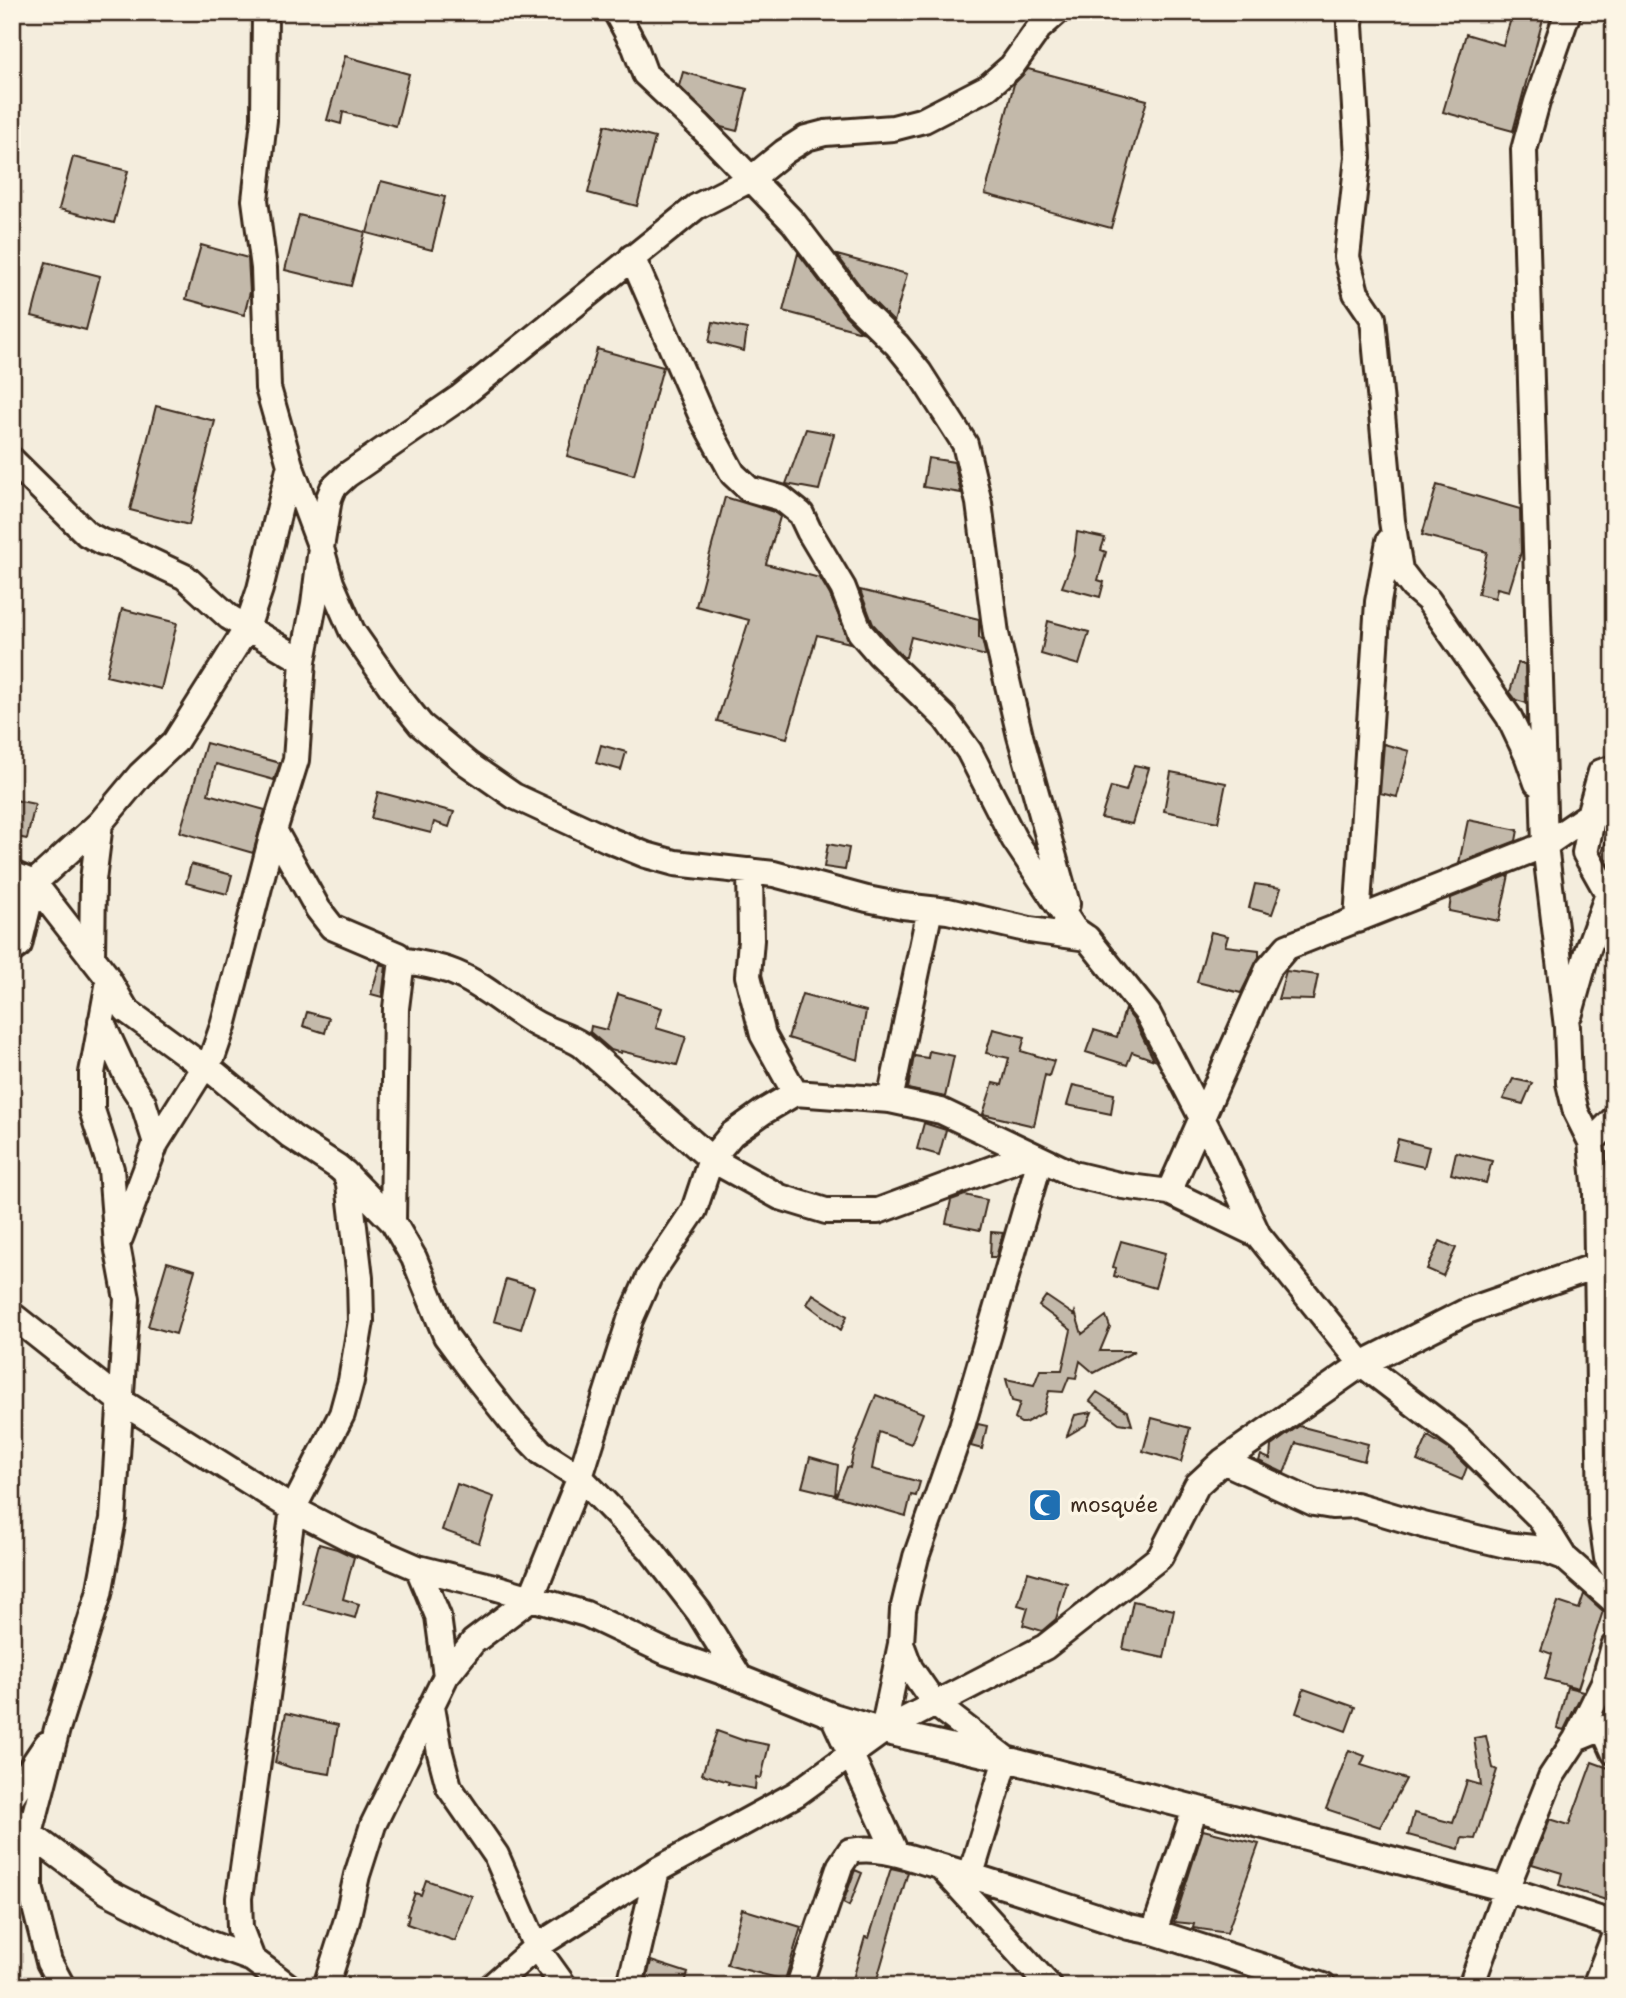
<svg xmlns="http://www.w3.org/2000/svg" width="1626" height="1998" font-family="'Shantell Sans',sans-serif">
	<rect width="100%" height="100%" fill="#f4eddd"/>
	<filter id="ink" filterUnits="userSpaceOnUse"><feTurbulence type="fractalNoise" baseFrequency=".0143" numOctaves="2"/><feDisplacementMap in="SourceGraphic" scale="14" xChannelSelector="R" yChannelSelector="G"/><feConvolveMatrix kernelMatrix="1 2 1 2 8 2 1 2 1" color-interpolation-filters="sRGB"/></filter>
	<g filter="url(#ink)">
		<path fill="#c3b9aa" stroke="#3b2a1e" stroke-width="2" d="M 1513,12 L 1545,12 L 1513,131 L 1443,112 L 1466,34 L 1503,45 Z
			M 345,56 L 409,74 L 396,126 L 343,112 L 341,124 L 327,120 Z
			M 1028,69 L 1147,100 L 1111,228 L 985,194 L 1014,84 Z
			M 683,72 L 747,89 L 737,131 L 721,127 L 679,86 Z
			M 605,125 L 655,138 L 637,206 L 588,193 Z
			M 73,157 L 128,171 L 114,223 L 59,209 Z
			M 381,181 L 445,197 L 432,250 L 367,233 Z
			M 299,215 L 365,232 L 351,286 L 285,270 Z
			M 201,245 L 248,258 L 250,292 L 244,315 L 186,299 Z
			M 798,253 L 845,315 L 862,332 L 783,311 Z
			M 837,255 L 907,274 L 894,322 L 868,296 Z
			M 46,262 L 100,276 L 86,330 L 32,316 Z
			M 713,322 L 747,329 L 744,351 L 709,342 Z
			M 597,349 L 663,367 L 634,475 L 567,456 Z
			M 156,406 L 215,421 L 189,525 L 130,510 Z
			M 806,429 L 834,434 L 819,490 L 786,484 Z
			M 928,458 L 954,462 L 961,493 L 923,487 Z
			M 1437,485 L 1520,509 L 1521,552 L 1509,591 L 1497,588 L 1495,598 L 1478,594 L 1487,552 L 1422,535 Z
			M 725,497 L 774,512 L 780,517 L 766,564 L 820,578 L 830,595 L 850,643 L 817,635 L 787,738 L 717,721 L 749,620 L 696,606 Z
			M 1077,532 L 1105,538 L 1101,550 L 1106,552 L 1098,580 L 1104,582 L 1100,597 L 1062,587 L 1074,556 Z
			M 860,590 L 979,619 L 979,638 L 982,639 L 986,656 L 911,637 L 906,657 L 903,657 L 873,624 Z
			M 122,609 L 177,623 L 161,689 L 106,676 Z
			M 1048,621 L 1089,632 L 1079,665 L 1041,654 Z
			M 1518,663 L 1525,664 L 1526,703 L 1516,700 L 1510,692 Z
			M 206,743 L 280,763 L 274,780 L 216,764 L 208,794 L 265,810 L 253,853 L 180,832 Z
			M 1384,744 L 1409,751 L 1397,797 L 1380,793 Z
			M 601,745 L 626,752 L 621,770 L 596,763 Z
			M 1134,765 L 1149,768 L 1132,824 L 1101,818 L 1111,787 L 1126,791 Z
			M 1171,772 L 1226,783 L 1218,822 L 1164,811 Z
			M 378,792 L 454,812 L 449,827 L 434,822 L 431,833 L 371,818 Z
			M 15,800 L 35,804 L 27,839 L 12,836 L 12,813 Z
			M 1468,820 L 1518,830 L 1516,841 L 1459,863 Z
			M 1614,827 L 1614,874 L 1602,853 L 1607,838 Z
			M 828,844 L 849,848 L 845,870 L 824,867 Z
			M 191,864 L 232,875 L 227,894 L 186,883 Z
			M 1509,875 L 1499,921 L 1449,911 L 1451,898 Z
			M 1255,884 L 1281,888 L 1272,914 L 1249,908 Z
			M 1211,932 L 1228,936 L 1225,946 L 1259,950 L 1259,957 L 1241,993 L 1197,982 Z
			M 380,964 L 386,966 L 382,997 L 371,994 Z
			M 1286,971 L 1318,975 L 1313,1000 L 1278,999 Z
			M 618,994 L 662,1008 L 656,1028 L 686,1037 L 677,1065 L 621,1051 L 621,1053 L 611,1050 L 590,1032 L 591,1026 L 607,1030 Z
			M 802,994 L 866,1011 L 858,1060 L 788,1038 Z
			M 1125,1009 L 1135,1022 L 1154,1060 L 1132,1052 L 1127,1065 L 1086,1052 L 1094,1030 L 1117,1037 Z
			M 307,1012 L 329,1018 L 325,1033 L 303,1026 Z
			M 993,1029 L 1025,1037 L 1021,1051 L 1054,1061 L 1049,1076 L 1045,1075 L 1034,1126 L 983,1114 L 993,1083 L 1002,1085 L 1009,1058 L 986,1053 Z
			M 929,1051 L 954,1056 L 945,1097 L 908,1089 L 914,1056 L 928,1058 Z
			M 1513,1079 L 1532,1083 L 1523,1104 L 1503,1099 Z
			M 1073,1085 L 1114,1094 L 1111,1114 L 1067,1105 Z
			M 924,1123 L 946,1130 L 939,1155 L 917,1149 Z
			M 1398,1139 L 1429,1147 L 1424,1167 L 1393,1160 Z
			M 1456,1152 L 1492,1161 L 1486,1183 L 1451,1174 Z
			M 965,1195 L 987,1200 L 980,1230 L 946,1223 L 951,1200 Z
			M 991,1232 L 1003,1233 L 996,1257 L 990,1257 Z
			M 1121,1241 L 1165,1253 L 1155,1288 L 1114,1276 L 1116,1268 L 1113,1267 Z
			M 1440,1241 L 1456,1248 L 1443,1276 L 1427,1269 Z
			M 167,1262 L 195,1270 L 176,1334 L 148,1326 Z
			M 506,1279 L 534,1287 L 521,1329 L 494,1321 Z
			M 813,1294 L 847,1316 L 841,1330 L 807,1304 Z
			M 1046,1296 L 1074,1315 L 1075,1312 L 1082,1334 L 1106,1316 L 1110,1327 L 1100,1351 L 1135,1351 L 1094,1373 L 1080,1361 L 1076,1378 L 1069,1377 L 1063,1392 L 1049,1391 L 1043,1413 L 1025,1423 L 1021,1423 L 1015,1419 L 1020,1403 L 1012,1401 L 1006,1379 L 1034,1385 L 1040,1370 L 1062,1370 L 1071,1330 L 1039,1306 Z
			M 1097,1392 L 1128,1412 L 1132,1425 L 1119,1423 L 1090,1401 Z
			M 876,1395 L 923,1413 L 911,1444 L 879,1432 L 872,1469 L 920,1482 L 916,1496 L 911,1495 L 906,1516 L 836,1496 L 847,1467 L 850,1468 L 853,1454 Z
			M 1092,1412 L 1087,1424 L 1067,1436 L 1075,1415 Z
			M 1152,1418 L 1190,1428 L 1181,1462 L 1143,1451 Z
			M 978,1424 L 987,1426 L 982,1449 L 971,1446 Z
			M 1299,1426 L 1368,1444 L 1364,1461 L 1296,1443 L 1284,1473 L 1259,1461 L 1261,1455 L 1270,1459 L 1271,1446 Z
			M 1428,1436 L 1450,1450 L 1467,1467 L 1462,1480 L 1417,1461 Z
			M 810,1457 L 838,1465 L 835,1495 L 802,1487 Z
			M 457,1484 L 494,1497 L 479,1543 L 442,1530 Z
			M 319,1544 L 337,1549 L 354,1557 L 343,1599 L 359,1604 L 355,1618 L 303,1604 Z
			M 1028,1572 L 1067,1583 L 1056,1619 L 1042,1631 L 1023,1625 L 1028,1608 L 1018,1605 Z
			M 1584,1594 L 1603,1611 L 1578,1688 L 1545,1679 L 1552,1654 L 1541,1650 L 1558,1602 L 1579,1609 Z
			M 1133,1601 L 1174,1610 L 1164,1658 L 1123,1649 Z
			M 1567,1687 L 1583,1691 L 1564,1730 L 1557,1728 Z
			M 1304,1689 L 1355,1707 L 1346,1731 L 1296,1713 Z
			M 286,1713 L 338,1725 L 330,1774 L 292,1768 L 275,1762 Z
			M 717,1731 L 745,1741 L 745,1740 L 769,1745 L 761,1778 L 756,1777 L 755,1789 L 728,1784 L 729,1782 L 702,1774 Z
			M 1486,1736 L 1493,1768 L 1497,1770 L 1475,1839 L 1462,1838 L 1459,1849 L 1408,1835 L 1414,1813 L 1453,1823 L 1467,1781 L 1481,1785 L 1474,1738 Z
			M 1349,1750 L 1365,1756 L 1361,1765 L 1406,1779 L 1380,1827 L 1326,1809 Z
			M 1592,1762 L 1614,1770 L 1614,1900 L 1606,1900 L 1559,1885 L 1562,1873 L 1532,1864 L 1550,1819 L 1569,1825 Z
			M 1203,1830 L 1259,1844 L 1227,1933 L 1193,1928 L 1194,1924 L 1174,1922 Z
			M 891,1868 L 908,1872 L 875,1986 L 851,1986 L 865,1937 L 869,1938 Z
			M 855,1870 L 862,1873 L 849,1906 L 843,1903 Z
			M 426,1880 L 472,1896 L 455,1941 L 407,1924 L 409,1916 L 407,1915 L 415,1893 L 421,1895 Z
			M 742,1909 L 801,1927 L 785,1980 L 727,1965 Z
			M 651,1961 L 688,1973 L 684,1986 L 645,1986 Z"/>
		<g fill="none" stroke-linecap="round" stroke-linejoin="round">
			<g stroke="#3b2a1e" stroke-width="30">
				<path id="minor" d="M 616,12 L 635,47 L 645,74 L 700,126 L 793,222 L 857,306 L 897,345 L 919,372 L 965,444 L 979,503 L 996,634 L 1020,736 L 1067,904
					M 1057,12 L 1039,28 L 1012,66 L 988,87 L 924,120 L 893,128 L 825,133 L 806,138 L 784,152 L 751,179 L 696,207 L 459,398 L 347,475 L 333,488 L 329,498 L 321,548 L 331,583 L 352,631 L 396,694 L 421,725 L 468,764 L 514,796 L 609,840 L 646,855 L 675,863 L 774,874 L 867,899 L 903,906 L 948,911 L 1030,930 L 1087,938
					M 1351,12 L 1350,25 L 1358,157 L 1347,257 L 1356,293 L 1373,318 L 1392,521 L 1400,570 L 1413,587 L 1428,600 L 1509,717 L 1527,755 L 1537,783
					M 1568,12 L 1537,102 L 1524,150 L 1545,845 L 1567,1027 L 1569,1083 L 1576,1112 L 1591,1142 L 1596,1192 L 1601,1516 L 1607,1558 L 1614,1570
					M 632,257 L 702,417 L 733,474 L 749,489 L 781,498 L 801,514 L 809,531 L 843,588 L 860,632 L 879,654 L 945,718 L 969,751 L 1014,839 L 1074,929 L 1087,938 L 1148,1014 L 1218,1149 L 1258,1235 L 1362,1364 L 1460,1439 L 1539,1517 L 1564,1557
					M 12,460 L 87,534 L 102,542 L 121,547 L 185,577 L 229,617 L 303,661
					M 274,830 L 318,909 L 332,927 L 398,955 L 402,960 L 396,1008 L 393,1222
					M 750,871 L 751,940 L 748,976 L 763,1035 L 795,1093
					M 12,874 L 34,883 L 105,974 L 126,1010 L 197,1062 L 205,1065 L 156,1143 L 120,1238
					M 1357,920 L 1378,602 L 1389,541
					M 12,950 L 19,945 L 34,883 L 100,823
					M 92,958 L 93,880 L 100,823 L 140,775 L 175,742 L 247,628 L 260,589 L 290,465
					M 402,960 C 420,964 439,966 455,973 C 484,985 507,1007 533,1022 C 549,1032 567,1035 582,1045 L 711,1159 L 780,1197 L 826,1211 L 878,1211 L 1029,1155
					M 1570,1013 L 1587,952 L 1608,894 L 1585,853 L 1595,804
					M 101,1021 L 127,1077 L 143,1102 L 156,1143
					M 890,1100 L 930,909
					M 1591,1142 L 1614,1119
					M 345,1173 L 393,1222 L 414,1258 L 446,1336 L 474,1374 L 512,1422 L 541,1452 L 580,1477 L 651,1550 L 699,1612 L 740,1678
					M 1169,1192 L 1268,969 L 1287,947 L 1545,845 L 1589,815 L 1601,772 L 1614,768
					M 12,1315 L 119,1400 L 293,1509 L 353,1540 L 418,1568 L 494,1587 L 586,1614 L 666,1652 L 740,1678 L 833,1716 L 883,1731 L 1006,1759 L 1506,1889 L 1614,1924
					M 1223,1461 L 1314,1503 L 1332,1506 L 1356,1505 L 1423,1525 L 1506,1545 L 1543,1549 L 1564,1557 L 1614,1601
					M 418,1568 L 438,1616 L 446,1676
					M 901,1644 L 910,1668 L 935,1704 L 1006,1759 L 971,1874
					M 432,1707 L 440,1753 L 449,1787 L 496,1855 L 536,1947 L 564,1986
					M 833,1716 L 896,1853
					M 883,1731 L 901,1644 L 903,1610 L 916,1557 L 962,1426 L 1040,1160
					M 1576,1739 L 1604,1682 L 1614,1646
					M 12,1796 L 47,1744
					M 12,1817 L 30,1834 L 108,1892 L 208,1943 L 252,1959 L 288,1986
					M 941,1867 L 1049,1986
					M 1154,1932 L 1195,1808
					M 252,1959 L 240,1928 L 239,1898 L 293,1509 L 342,1414 L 351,1381 L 361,1321 L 360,1278 L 349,1184 L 345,1173 L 338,1167 L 292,1137 L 205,1065 L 213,1055 L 223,1026 L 272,837 L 296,760 L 303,661 L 314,604 L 321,548 L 290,465 L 268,388 L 264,268 L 255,200 L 264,120 L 265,12
					M 62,1986 L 49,1962 L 30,1887 L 30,1834 L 57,1729 L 99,1594 L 113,1519 L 127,1299 L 117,1245 L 111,1169 L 92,1110 L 92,1073 L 109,981
					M 326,1986 L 347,1920 L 357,1875 L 373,1825 L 446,1676 L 473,1642 L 531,1598 L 580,1477 L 630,1320 L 649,1277 L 694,1210 L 711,1159 L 732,1134 L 763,1112 L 795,1093 L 890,1100 L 941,1111 L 1073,1174 L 1123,1186 L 1169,1192 L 1258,1235
					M 492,1986 L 536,1947 L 657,1870 L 796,1794 L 883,1731 L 1045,1647 L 1160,1557 L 1197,1485 L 1223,1461 L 1362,1364 L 1467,1311 L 1613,1260
					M 630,1986 L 657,1870
					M 799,1986 L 840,1866 L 850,1851 C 881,1845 909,1858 939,1866 C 1003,1885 1066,1906 1129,1927 L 1154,1932 L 1323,1986
					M 1471,1986 L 1506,1889 L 1551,1777 L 1576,1739 L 1603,1728 L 1614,1752
					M 1595,1986 L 1614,1937"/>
			</g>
			<use href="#minor" stroke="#fcf5e5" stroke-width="24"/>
		</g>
	</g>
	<defs>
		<g id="mosque-square" transform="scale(1.75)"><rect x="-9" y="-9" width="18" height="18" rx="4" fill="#1f6fb2" stroke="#fcf5e5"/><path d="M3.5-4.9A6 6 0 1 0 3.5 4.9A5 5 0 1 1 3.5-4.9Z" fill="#fff"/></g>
	</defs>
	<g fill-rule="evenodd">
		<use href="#mosque-square" x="1045" y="1505"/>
	</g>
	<g text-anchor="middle" stroke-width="7" stroke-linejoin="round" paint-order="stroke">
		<g font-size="21" fill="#3b2a1e" stroke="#fcf5e5" text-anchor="start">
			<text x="1070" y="1512">mosquée</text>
		</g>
	</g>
	<rect width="1626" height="1998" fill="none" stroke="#fcf5e5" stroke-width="42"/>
	<rect x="21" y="21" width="1584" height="1956" fill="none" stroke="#3b2a1e" stroke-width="2.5" filter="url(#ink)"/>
</svg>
